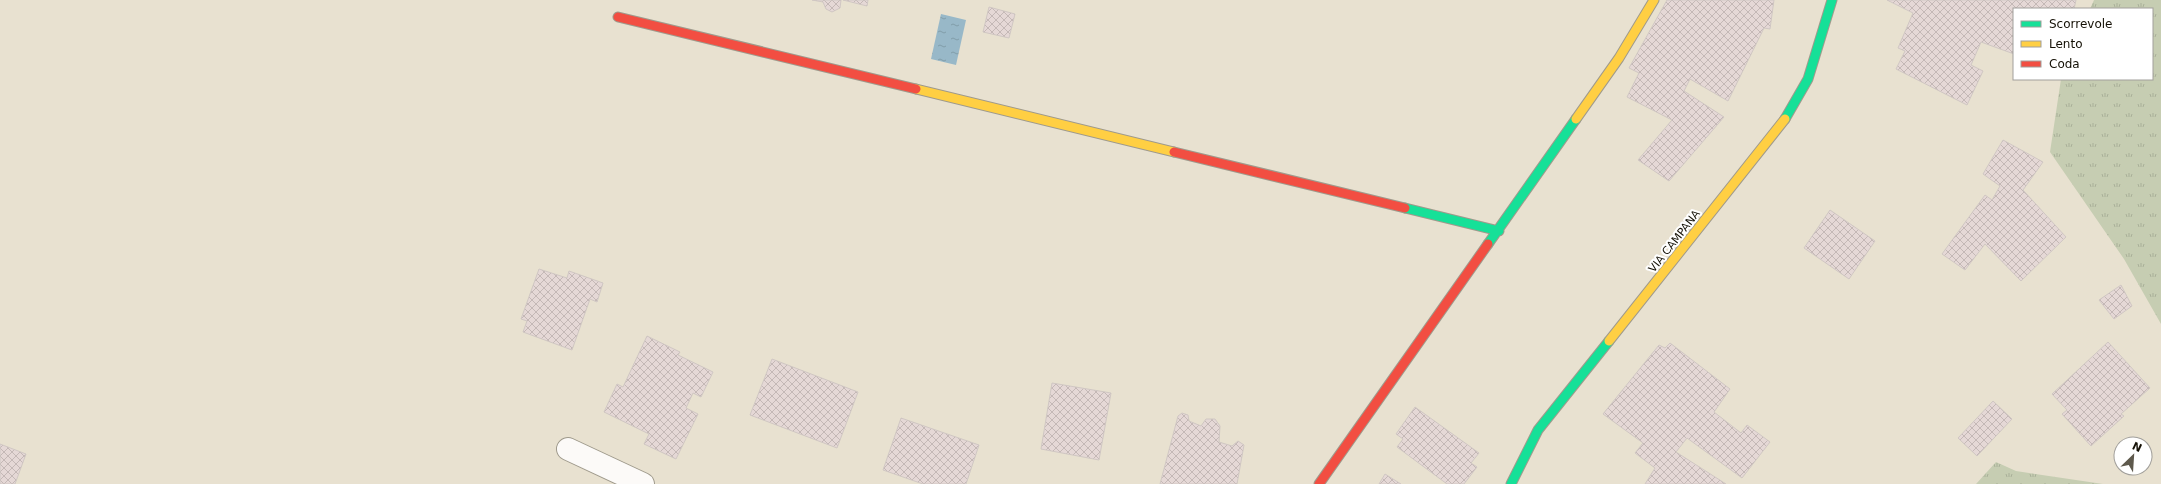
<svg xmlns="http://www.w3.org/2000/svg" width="2161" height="484" font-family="'DejaVu Sans',sans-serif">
	<defs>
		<pattern id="grass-tufts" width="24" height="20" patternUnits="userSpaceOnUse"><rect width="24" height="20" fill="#c6cdb2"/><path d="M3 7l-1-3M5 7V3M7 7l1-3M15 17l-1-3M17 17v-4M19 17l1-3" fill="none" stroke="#a9af98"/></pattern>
		<pattern id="water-ripples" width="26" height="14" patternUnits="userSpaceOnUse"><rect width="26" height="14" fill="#98b8c8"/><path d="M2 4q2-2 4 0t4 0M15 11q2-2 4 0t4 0" fill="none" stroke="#829daa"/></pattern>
		<pattern id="building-cross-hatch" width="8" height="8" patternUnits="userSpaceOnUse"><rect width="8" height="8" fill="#e5d8d6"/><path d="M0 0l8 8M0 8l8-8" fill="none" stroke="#c4b8b6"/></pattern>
	</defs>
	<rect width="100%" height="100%" fill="#e8e1d0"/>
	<path fill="url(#grass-tufts)" d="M 2094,0 L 2161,0 L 2161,324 L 2124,259 L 2050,152 L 2061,79 L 2152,79 L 2152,9 L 2090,9 Z
		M 1996,462 L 2016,471 L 2103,484 L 1976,484 Z"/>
	<path fill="url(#water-ripples)" d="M 941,14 L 966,20 L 956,65 L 931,59 Z"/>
	<path fill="url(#building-cross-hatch)" stroke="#d0c7c3" d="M 812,0 L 841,0 L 840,8 L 832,12 L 826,9 L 823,2 Z
		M 843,0 L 868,0 L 867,6 Z
		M 1667,0 L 1774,0 L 1770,29 L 1764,28 L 1728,101 L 1690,79 L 1684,91 L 1724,117 L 1669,181 L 1638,160 L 1672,120 L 1627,97 L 1639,73 L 1629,68 Z
		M 1887,0 L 2076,0 L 2074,9 L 2014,9 L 2014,54 L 1981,42 L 1971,65 L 1983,71 L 1967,105 L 1896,69 L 1905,51 L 1898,48 L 1913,13 Z
		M 989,7 L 1015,14 L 1009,38 L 983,32 Z
		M 2003,140 L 2043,162 L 2023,190 L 2066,237 L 2021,281 L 1985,244 L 1965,270 L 1942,254 L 1985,195 L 1992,200 L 2000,186 L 1983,174 Z
		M 1830,210 L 1875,241 L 1849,279 L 1804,248 Z
		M 539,269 L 567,278 L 569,271 L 603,283 L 597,302 L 590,299 L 572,350 L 523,332 L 527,321 L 521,319 Z
		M 2121,285 L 2132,306 L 2114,319 L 2099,300 Z
		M 647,336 L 680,352 L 678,355 L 713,372 L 701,397 L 693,393 L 686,408 L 698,414 L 676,459 L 644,444 L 649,434 L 604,412 L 617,384 L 623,387 Z
		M 2108,342 L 2150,388 L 2121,414 L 2124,416 L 2091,446 L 2062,414 L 2067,410 L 2052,394 Z
		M 1670,343 L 1730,389 L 1714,412 L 1741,433 L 1747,425 L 1770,442 L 1742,478 L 1687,438 L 1676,452 L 1726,484 L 1645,484 L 1655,468 L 1635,453 L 1643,443 L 1603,414 L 1659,345 L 1665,348 Z
		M 772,359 L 858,392 L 837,448 L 750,415 Z
		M 1052,383 L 1111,393 L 1099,460 L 1041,449 Z
		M 1993,401 L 2012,419 L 1977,456 L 1958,438 Z
		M 1415,407 L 1479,453 L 1471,463 L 1477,467 L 1464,484 L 1447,484 L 1397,447 L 1403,439 L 1396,434 Z
		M 1182,413 L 1188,415 L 1189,421 L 1201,426 L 1206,419 L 1215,419 L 1220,426 L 1219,442 L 1232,446 L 1238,441 L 1244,445 L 1237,484 L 1160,484 L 1178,416 Z
		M 901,418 L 979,445 L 966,484 L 923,484 L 883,470 Z
		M 0,444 L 26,454 L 15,484 L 0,484 Z
		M 1385,474 L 1401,484 L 1379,484 Z"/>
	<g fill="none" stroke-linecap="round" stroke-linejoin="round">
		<g stroke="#9f9a8c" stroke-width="24">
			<path id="street" d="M 568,449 L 643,484"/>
		</g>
		<g stroke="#9f9a8c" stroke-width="11">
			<path id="fast" d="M 1785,119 L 1808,79 L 1832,0
				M 1405,208 L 1499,231
				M 1488,244 L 1576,119
				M 1511,484 L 1538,430 L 1609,341"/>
		</g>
		<g stroke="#9f9a8c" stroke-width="11">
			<path id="slow" d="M 916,89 L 1174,152
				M 1576,119 L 1619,58 L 1654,0
				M 1609,341 L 1785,119"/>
		</g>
		<g stroke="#9f9a8c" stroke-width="11">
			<path id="jam" d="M 618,17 L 916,89
				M 1174,152 L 1405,208
				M 1319,484 L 1488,244"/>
		</g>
		<use href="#street" stroke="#fcfaf8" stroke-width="22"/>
		<use href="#fast" stroke="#16e098" stroke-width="9"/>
		<use href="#slow" stroke="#ffcf43" stroke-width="9"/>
		<use href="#jam" stroke="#f24e42" stroke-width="9"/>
	</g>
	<g text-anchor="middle" stroke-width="4" stroke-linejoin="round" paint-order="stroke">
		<g font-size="11" fill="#141005" stroke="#fff">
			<text transform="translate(1674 241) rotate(-52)" y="4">VIA CAMPANA</text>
		</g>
	</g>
	<rect x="2013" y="8" width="140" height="72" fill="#ffffff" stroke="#a19f9b"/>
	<rect x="2021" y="21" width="20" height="6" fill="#16e098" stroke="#a19f9b"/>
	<text x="2049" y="28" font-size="12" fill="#141005">Scorrevole</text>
	<rect x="2021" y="41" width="20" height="6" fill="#ffcf43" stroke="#a19f9b"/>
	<text x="2049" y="48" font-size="12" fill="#141005">Lento</text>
	<rect x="2021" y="61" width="20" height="6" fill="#f24e42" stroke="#a19f9b"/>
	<text x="2049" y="68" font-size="12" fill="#141005">Coda</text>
	<g transform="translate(2133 456) rotate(25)"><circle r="19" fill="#ffffff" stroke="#a19f9b"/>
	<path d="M0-3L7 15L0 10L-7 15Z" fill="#5e594c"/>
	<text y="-6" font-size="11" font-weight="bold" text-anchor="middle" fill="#141005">N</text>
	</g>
</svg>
